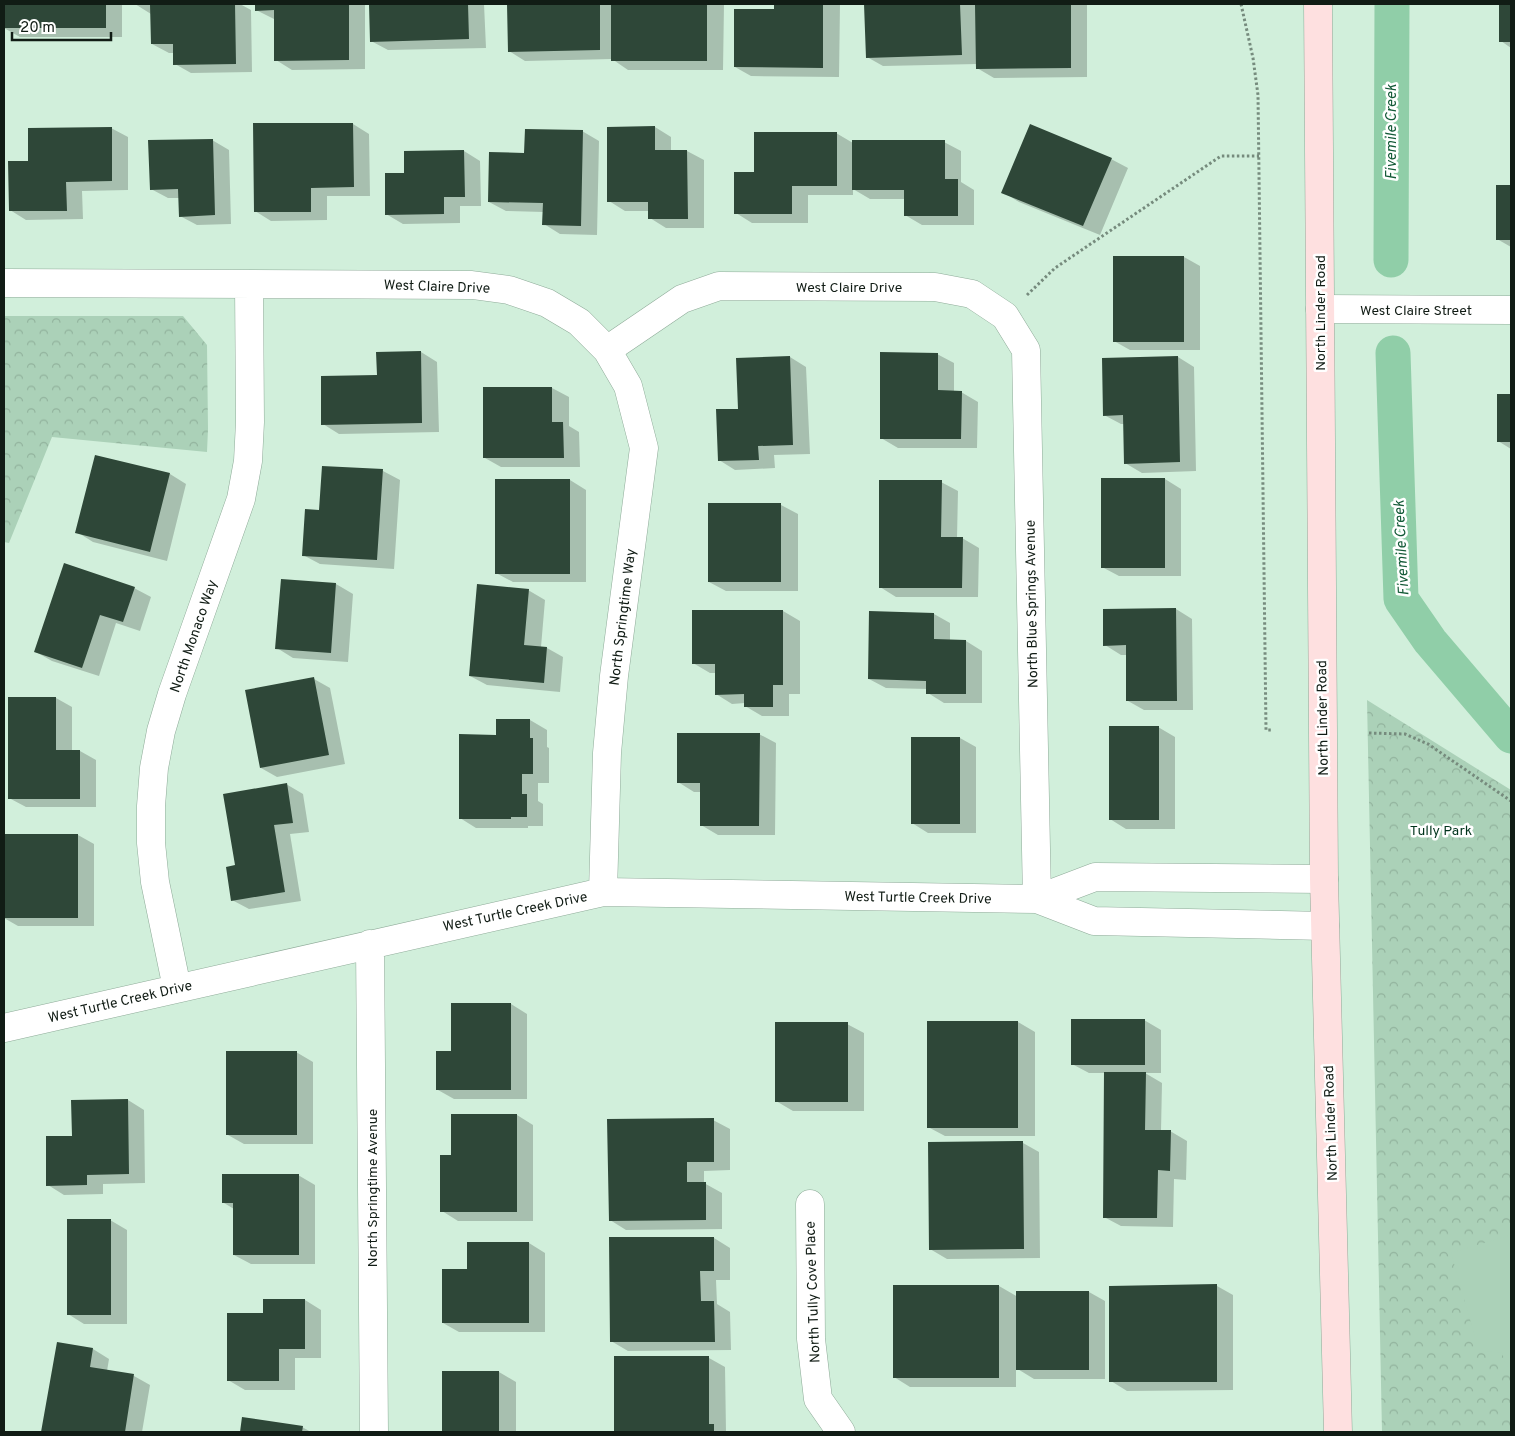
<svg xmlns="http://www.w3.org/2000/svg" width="1515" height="1436" font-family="Overpass,sans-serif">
	<defs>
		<pattern id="park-crowns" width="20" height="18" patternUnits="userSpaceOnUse" patternTransform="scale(1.25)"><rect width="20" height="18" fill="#abd1b8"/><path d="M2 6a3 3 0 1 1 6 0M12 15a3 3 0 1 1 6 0" fill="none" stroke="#92b39d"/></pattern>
	</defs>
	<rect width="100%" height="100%" fill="#d1efdb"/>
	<path fill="url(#park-crowns)" d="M 4,316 L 183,316 L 207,345 L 208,429 L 207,452 L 52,437 L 9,543 L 4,542 Z
		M 1367,700 L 1511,790 L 1511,1432 L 1382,1432 Z"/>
	<path fill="#abd1b8" d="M 1511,1235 L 1511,1372 L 1505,1362 L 1502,1353 L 1487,1351 L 1475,1337 L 1451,1253 Z"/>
	<path fill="#0003" d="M 4,4 L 122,4 L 122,37 L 20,37 L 4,28 Z
		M 135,4 L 240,4 L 251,10 L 252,72 L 191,73 L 175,64 L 174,53 L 169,53 L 152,44 L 151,14 Z
		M 256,4 L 365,4 L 365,69 L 292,70 L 276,60 L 276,20 L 256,10 Z
		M 370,4 L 484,4 L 486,48 L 388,50 L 371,41 Z
		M 508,4 L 724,4 L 723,70 L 628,70 L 612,59 L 525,61 L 509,51 Z
		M 776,4 L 840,4 L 839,77 L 751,76 L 735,67 L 776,10 Z
		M 865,4 L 976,4 L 976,6 L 1016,6 L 1016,4 L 1087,4 L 1087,77 L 994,78 L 977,68 L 977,64 L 883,66 L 867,57 Z
		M 1501,4 L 1511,4 L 1511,48 L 1501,41 Z
		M 353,124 L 369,134 L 370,196 L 327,196 L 327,220 L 271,221 L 255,211 Z
		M 655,127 L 671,137 L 671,151 L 687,151 L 704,160 L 704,228 L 666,228 L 650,218 L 649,211 L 625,211 L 609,201 Z
		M 111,128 L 128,137 L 128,190 L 82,191 L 83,219 L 26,220 L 10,210 L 29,162 Z
		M 582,131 L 599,141 L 597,235 L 560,234 L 544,224 L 544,212 L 506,211 L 489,202 L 526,154 Z
		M 836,133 L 853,143 L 944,142 L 961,151 L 961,182 L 974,190 L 974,225 L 922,225 L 905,215 L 905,199 L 870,199 L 853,189 L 853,195 L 808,195 L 808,223 L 752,223 L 736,213 L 756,173 Z
		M 212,140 L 229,150 L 231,224 L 197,225 L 180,216 L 180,198 L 168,198 L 151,189 Z
		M 464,151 L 480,161 L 481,206 L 460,206 L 460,223 L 403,224 L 386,214 L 405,174 Z
		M 1111,159 L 1128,168 L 1100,235 L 1019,202 L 1003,192 Z
		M 1497,187 L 1511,187 L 1511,247 L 1497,239 Z
		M 1184,257 L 1200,266 L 1200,350 L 1130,350 L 1114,341 Z
		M 421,352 L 437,362 L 439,432 L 339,434 L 323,424 L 378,376 Z
		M 937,354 L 954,363 L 954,392 L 961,392 L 978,402 L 977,448 L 898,448 L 881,438 Z
		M 790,357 L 806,367 L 810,454 L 774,455 L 775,468 L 735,470 L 719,460 L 739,410 Z
		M 1178,357 L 1194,367 L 1196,471 L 1142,473 L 1125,463 L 1124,424 L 1121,424 L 1104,415 Z
		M 484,388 L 552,388 L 569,397 L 569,426 L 579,432 L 580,467 L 501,467 L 485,458 Z
		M 1511,395 L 1511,449 L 1498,441 L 1498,396 Z
		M 96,456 L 170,474 L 186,484 L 167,561 L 93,542 L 77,532 Z
		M 323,467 L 383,471 L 400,480 L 394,569 L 320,564 L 303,555 L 320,511 Z
		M 1165,479 L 1181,489 L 1181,576 L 1119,576 L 1102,567 Z
		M 570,480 L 586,490 L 586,582 L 513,582 L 496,573 Z
		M 941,482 L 958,491 L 957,538 L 962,538 L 979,548 L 978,597 L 896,597 L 880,587 Z
		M 709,505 L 781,505 L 798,514 L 798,591 L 726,591 L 709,582 Z
		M 282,580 L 336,584 L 353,594 L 348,662 L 293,658 L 277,648 Z
		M 134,588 L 151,597 L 140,631 L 116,623 L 99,676 L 52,661 L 36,652 Z
		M 528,590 L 545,600 L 541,647 L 547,648 L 563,657 L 560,692 L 487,685 L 470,676 Z
		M 1176,609 L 1192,619 L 1193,710 L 1144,710 L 1128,701 L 1127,655 L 1121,655 L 1105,645 Z
		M 693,611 L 783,611 L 800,621 L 800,694 L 789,694 L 789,716 L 762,716 L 745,706 L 745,703 L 732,704 L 716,694 L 716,673 L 710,673 L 693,663 Z
		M 934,614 L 950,623 L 950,641 L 966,641 L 982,651 L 982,703 L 944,703 L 928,693 L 928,689 L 886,688 L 869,679 Z
		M 314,679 L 330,688 L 345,764 L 277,777 L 261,768 Z
		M 56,698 L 72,707 L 72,751 L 80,751 L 96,760 L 96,807 L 26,807 L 9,798 Z
		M 497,720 L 530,720 L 547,730 L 547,747 L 549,748 L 549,783 L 538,783 L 538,801 L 543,804 L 543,826 L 528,826 L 528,828 L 476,828 L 460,818 L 497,736 Z
		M 1158,727 L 1175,737 L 1175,829 L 1126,829 L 1110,819 Z
		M 759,734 L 776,743 L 775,835 L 718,835 L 701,825 L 701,792 L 694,792 L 678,782 Z
		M 960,738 L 976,747 L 976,833 L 928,833 L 912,823 Z
		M 286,784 L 303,794 L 309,832 L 290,834 L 301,901 L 249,909 L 232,900 L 237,866 Z
		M 4,835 L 78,835 L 94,844 L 94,926 L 18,926 L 4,918 Z
		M 511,1004 L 527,1014 L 527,1099 L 454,1099 L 438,1090 L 452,1052 Z
		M 1144,1020 L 1161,1030 L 1161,1073 L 1145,1073 L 1162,1083 L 1161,1131 L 1170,1131 L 1187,1141 L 1186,1180 L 1174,1179 L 1173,1227 L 1121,1226 L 1104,1217 L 1105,1073 L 1089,1073 L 1072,1064 Z
		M 928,1022 L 1018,1022 L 1035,1032 L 1035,1136 L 945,1136 L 928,1127 Z
		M 847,1024 L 864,1033 L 864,1111 L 793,1111 L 776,1101 Z
		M 296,1052 L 313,1062 L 313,1144 L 244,1144 L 228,1135 Z
		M 128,1100 L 144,1110 L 145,1183 L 103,1184 L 103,1194 L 64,1195 L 48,1185 L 74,1137 Z
		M 517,1115 L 533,1125 L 533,1221 L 458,1221 L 442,1211 Z
		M 713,1120 L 730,1129 L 730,1170 L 704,1171 L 704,1183 L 722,1193 L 722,1229 L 626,1230 L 610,1220 Z
		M 1023,1143 L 1039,1152 L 1040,1258 L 947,1259 L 930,1249 Z
		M 298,1175 L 315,1185 L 315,1264 L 251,1264 L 234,1255 L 234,1209 L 224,1203 Z
		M 110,1220 L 127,1230 L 127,1324 L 84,1324 L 68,1314 Z
		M 714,1238 L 730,1248 L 730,1280 L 716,1280 L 717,1304 L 730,1312 L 731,1350 L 628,1351 L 611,1341 Z
		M 529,1243 L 545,1253 L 545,1332 L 459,1332 L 443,1323 L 468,1270 Z
		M 894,1286 L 999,1286 L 1018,1297 L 1089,1292 L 1105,1301 L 1105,1379 L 1034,1379 L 1016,1368 L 1016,1387 L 910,1387 L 894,1377 Z
		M 1217,1286 L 1233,1295 L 1233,1390 L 1127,1391 L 1111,1381 Z
		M 305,1300 L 321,1310 L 321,1358 L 295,1358 L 295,1390 L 245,1390 L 228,1380 L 264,1314 Z
		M 58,1344 L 93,1349 L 109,1359 L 107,1371 L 134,1376 L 150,1385 L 142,1432 L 43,1432 Z
		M 615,1358 L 709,1358 L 725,1367 L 726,1432 L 615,1432 Z
		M 443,1372 L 499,1372 L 516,1382 L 516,1432 L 443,1432 Z
		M 243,1418 L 302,1427 L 311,1432 L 241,1432 Z"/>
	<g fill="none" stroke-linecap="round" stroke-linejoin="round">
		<path stroke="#90cea8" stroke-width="35" d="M 1391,260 L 1392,4
			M 1393,353 L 1401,599 L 1430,641 L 1511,736"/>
	</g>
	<path fill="#2e4738" d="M 4,4 L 106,4 L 106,28 L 4,28 Z
		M 150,4 L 235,4 L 236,64 L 173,65 L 173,44 L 151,44 Z
		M 255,4 L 349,4 L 349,60 L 274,61 L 274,10 L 255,11 Z
		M 369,4 L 468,4 L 469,39 L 370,42 Z
		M 507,4 L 600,4 L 600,50 L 508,52 Z
		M 611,4 L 707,4 L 707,61 L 611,61 Z
		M 774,4 L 823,4 L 823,68 L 734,67 L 734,9 L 774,9 Z
		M 864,4 L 960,4 L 962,55 L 866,58 Z
		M 1015,4 L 1071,4 L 1071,68 L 976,69 L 975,5 Z
		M 1499,4 L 1511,4 L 1511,42 L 1499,42 Z
		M 253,123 L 353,123 L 354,187 L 311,188 L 311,212 L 254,212 Z
		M 1030,124 L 1112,158 L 1083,226 L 1001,193 Z
		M 655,126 L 655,150 L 687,150 L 688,219 L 648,219 L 648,202 L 607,202 L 607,127 Z
		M 112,127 L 112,181 L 66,182 L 67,211 L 9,211 L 8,161 L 28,161 L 28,128 Z
		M 525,129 L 583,130 L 581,226 L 542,225 L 543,203 L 488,202 L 489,152 L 524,153 Z
		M 754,132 L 837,132 L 837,186 L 792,186 L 792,214 L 734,214 L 734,172 L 754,172 Z
		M 213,139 L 215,215 L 179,217 L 178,189 L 150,190 L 148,140 Z
		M 852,140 L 945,140 L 945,179 L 958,179 L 958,216 L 904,216 L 904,190 L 852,190 Z
		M 464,150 L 465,197 L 444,197 L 444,214 L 385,215 L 385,173 L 404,173 L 404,151 Z
		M 1496,185 L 1511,185 L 1511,240 L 1496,240 Z
		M 1113,256 L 1184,256 L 1184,342 L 1113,342 Z
		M 421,351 L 422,423 L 321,425 L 321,376 L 377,375 L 376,352 Z
		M 880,352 L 938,353 L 938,390 L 962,391 L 961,439 L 880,439 Z
		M 790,356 L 793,445 L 758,446 L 759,460 L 718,461 L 716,409 L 738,409 L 736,358 Z
		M 1178,356 L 1180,462 L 1124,464 L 1123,415 L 1103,416 L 1102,358 Z
		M 483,387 L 552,387 L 552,422 L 563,422 L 564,458 L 483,458 Z
		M 1497,394 L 1511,394 L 1511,442 L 1497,442 Z
		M 95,455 L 170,473 L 150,552 L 75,533 Z
		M 322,466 L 383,469 L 377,560 L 302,556 L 305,509 L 319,510 Z
		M 1101,478 L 1165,478 L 1165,568 L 1101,568 Z
		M 495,479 L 570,479 L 570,574 L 495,574 Z
		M 879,480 L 942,480 L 941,537 L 963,537 L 962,588 L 879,588 Z
		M 708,503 L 781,503 L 781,582 L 708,582 Z
		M 64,563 L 135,587 L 123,622 L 100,615 L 82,668 L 34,652 Z
		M 281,579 L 336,583 L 331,653 L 275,649 Z
		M 477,584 L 529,589 L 524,645 L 547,647 L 544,683 L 469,676 Z
		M 1176,608 L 1177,701 L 1126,701 L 1126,645 L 1103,646 L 1103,609 Z
		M 692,610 L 783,610 L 783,685 L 773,685 L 773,707 L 744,707 L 744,694 L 715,695 L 715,664 L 692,664 Z
		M 869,611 L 934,613 L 934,639 L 966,640 L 966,694 L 926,694 L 926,681 L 868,679 Z
		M 314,677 L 329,755 L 260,768 L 245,690 Z
		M 8,697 L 56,697 L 56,750 L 80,750 L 80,799 L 8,799 Z
		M 496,719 L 530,719 L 530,738 L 533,738 L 533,774 L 522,774 L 522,794 L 527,794 L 527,817 L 511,817 L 511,819 L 459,819 L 459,734 L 496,735 Z
		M 1109,726 L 1159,726 L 1159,820 L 1109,820 Z
		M 677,733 L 760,733 L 759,826 L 700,826 L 700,783 L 677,783 Z
		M 911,737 L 960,737 L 960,824 L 911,824 Z
		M 287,783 L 293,823 L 274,825 L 285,892 L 231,901 L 226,867 L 235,865 L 223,794 Z
		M 4,834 L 78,834 L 78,918 L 4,918 Z
		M 451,1003 L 511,1003 L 511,1090 L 436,1090 L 436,1051 L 451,1051 Z
		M 1071,1019 L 1145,1019 L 1145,1065 L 1071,1065 Z
		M 927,1021 L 1018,1021 L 1018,1128 L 927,1128 Z
		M 775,1022 L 848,1022 L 848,1102 L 775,1102 Z
		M 226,1051 L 297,1051 L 297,1135 L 226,1135 Z
		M 1104,1072 L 1146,1072 L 1145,1130 L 1171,1130 L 1170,1171 L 1158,1170 L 1157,1218 L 1103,1218 Z
		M 128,1099 L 129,1174 L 87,1175 L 87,1185 L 46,1186 L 46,1136 L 72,1136 L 71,1100 Z
		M 451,1114 L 517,1114 L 517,1212 L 440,1212 L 440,1155 L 451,1155 Z
		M 714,1118 L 714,1162 L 687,1162 L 687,1182 L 706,1182 L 706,1220 L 609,1221 L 607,1119 Z
		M 1023,1141 L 1024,1249 L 929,1250 L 928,1142 Z
		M 222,1174 L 299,1174 L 299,1255 L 233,1255 L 233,1203 L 222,1203 Z
		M 67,1219 L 111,1219 L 111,1315 L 67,1315 Z
		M 609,1237 L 714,1237 L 714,1271 L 700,1271 L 701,1301 L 714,1301 L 715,1342 L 610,1342 Z
		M 467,1242 L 529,1242 L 529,1323 L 442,1323 L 442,1269 L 467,1269 Z
		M 1217,1284 L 1217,1382 L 1109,1382 L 1109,1286 Z
		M 893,1285 L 999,1285 L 999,1378 L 893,1378 Z
		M 1016,1291 L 1089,1291 L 1089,1370 L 1016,1370 Z
		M 263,1299 L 305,1299 L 305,1349 L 279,1349 L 279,1381 L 227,1381 L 227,1313 L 263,1313 Z
		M 57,1342 L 93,1348 L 90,1367 L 134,1374 L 125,1432 L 41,1432 Z
		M 614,1356 L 709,1356 L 709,1424 L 714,1424 L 714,1432 L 614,1432 Z
		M 442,1371 L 499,1371 L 499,1432 L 442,1432 Z
		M 242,1417 L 303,1426 L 302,1432 L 240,1432 Z"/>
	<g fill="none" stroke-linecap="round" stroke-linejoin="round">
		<g stroke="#8fab99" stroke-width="29">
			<path id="minor" d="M 4,283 L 472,285 L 509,290 L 547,303 L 579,322 L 607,350 L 628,386 L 644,448 L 614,676 L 607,753 L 603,892
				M 1320,309 L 1511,310
				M 1324,879 L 1095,877 L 1037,899 L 1094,921 L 1325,926
				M 370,944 L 374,1432
				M 177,988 L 155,882 L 151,843 L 151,806 L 154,768 L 161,731 L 172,694 L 241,499 L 248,461 L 250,422 L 249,284
				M 4,1028 L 603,892 L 1037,899 L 1026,350 L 1005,316 L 972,294 L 935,287 L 719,286 L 682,299 L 607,350
				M 810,1204 L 811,1339 L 818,1399 L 841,1432"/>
		</g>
		<g stroke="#8fab99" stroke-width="29">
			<path id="secondary" d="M 1318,4 L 1324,879 L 1338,1432"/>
		</g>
		<path stroke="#768b7d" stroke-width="3" stroke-dasharray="2.5 2.5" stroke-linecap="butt" d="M 1241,4 L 1253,58 L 1258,95 L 1266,730 L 1272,730
			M 1027,295 L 1055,268 L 1221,156 L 1259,156
			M 1369,733 L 1405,734 L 1428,744 L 1511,801"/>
		<use href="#minor" stroke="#fff" stroke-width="28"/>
		<use href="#secondary" stroke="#fee0e0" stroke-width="28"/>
	</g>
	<g text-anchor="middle" stroke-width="5" stroke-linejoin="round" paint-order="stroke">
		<g font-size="14" fill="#111c15" stroke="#fff">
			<text transform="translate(437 286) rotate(2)" y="5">West Claire Drive</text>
			<text x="849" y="292">West Claire Drive</text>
			<text x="1416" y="315">West Claire Street</text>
			<text transform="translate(1320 313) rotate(-90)" y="5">North Linder Road</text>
			<text transform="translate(1031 604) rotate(-91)" y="5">North Blue Springs Avenue</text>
			<text transform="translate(622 617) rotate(-83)" y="5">North Springtime Way</text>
			<text transform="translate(193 636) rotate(-71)" y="5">North Monaco Way</text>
			<text transform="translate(1322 718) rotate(-91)" y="5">North Linder Road</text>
			<text transform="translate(918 897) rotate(1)" y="5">West Turtle Creek Drive</text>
			<text transform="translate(515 911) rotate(-12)" y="5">West Turtle Creek Drive</text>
			<text transform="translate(120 1001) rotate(-13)" y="5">West Turtle Creek Drive</text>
			<text transform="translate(1330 1123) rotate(-92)" y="5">North Linder Road</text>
			<text transform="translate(372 1188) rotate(-90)" y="5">North Springtime Avenue</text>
			<text transform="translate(812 1292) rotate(-92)" y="5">North Tully Cove Place</text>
		</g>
		<g font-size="14" fill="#01341c" stroke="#fff">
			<text x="1441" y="835">Tully Park</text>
		</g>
		<g font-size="15" font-style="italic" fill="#135a37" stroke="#fff">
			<text transform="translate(1391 132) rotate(-90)" y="5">Fivemile Creek</text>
			<text transform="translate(1401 548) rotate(-93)" y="5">Fivemile Creek</text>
		</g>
	</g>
	<rect width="1515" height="1436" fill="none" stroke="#111c15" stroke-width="10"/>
	<path d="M12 32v8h99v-8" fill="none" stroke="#111c15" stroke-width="2.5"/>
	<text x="20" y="32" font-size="15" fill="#111c15" stroke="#ffffff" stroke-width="4" paint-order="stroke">20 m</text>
</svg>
